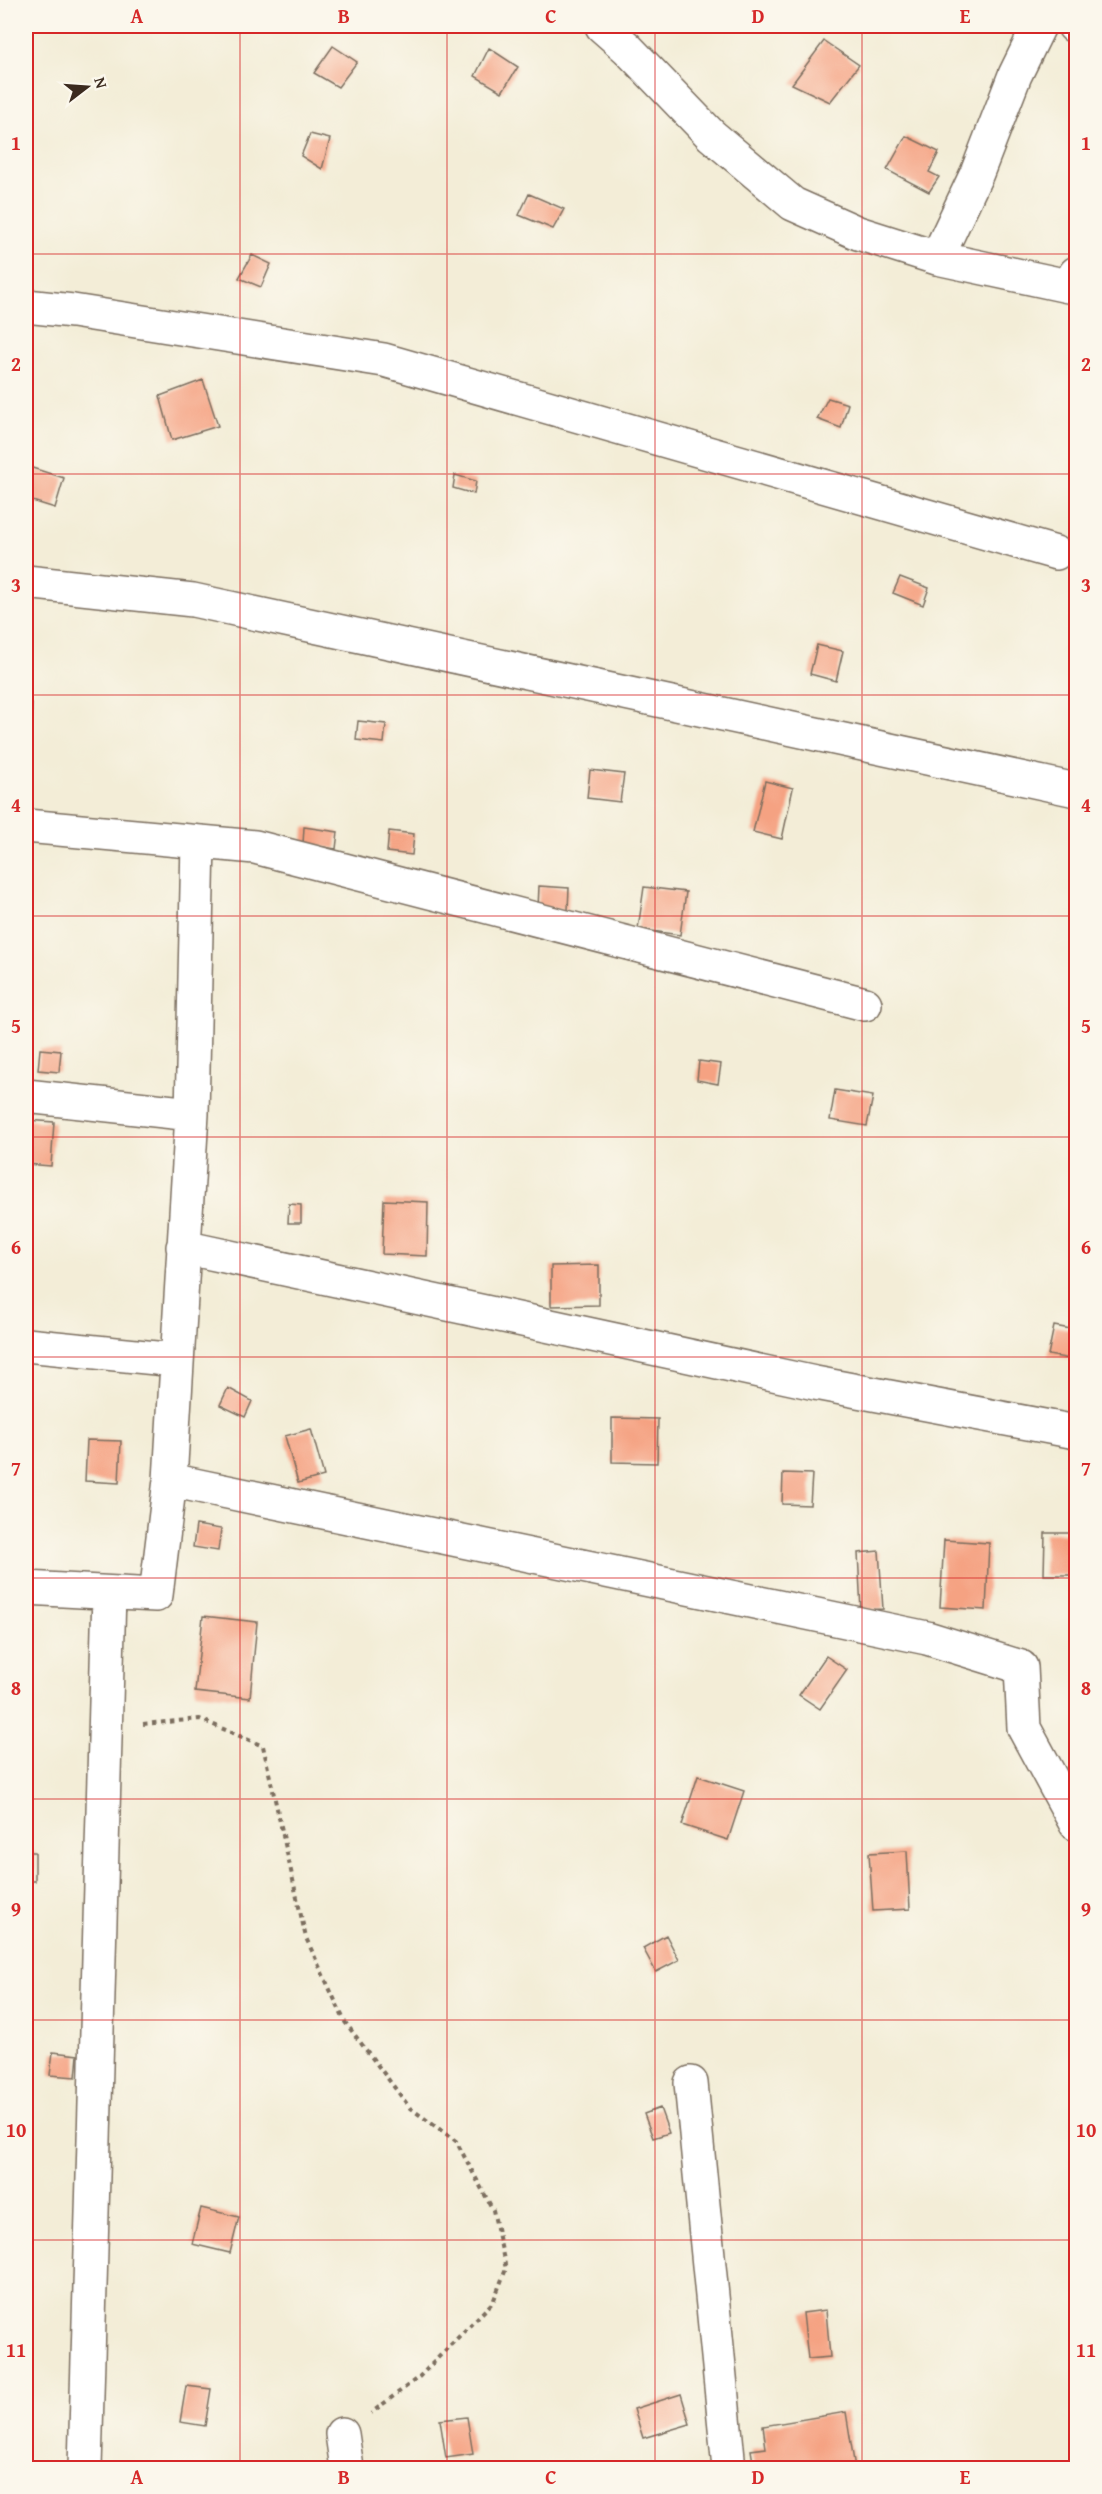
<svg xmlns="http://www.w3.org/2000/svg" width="1102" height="2494" font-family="'Gentium Book Plus',serif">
	<rect width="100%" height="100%" fill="#fbf7ec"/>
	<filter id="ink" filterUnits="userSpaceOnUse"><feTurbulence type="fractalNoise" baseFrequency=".0167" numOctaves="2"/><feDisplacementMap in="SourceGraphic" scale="12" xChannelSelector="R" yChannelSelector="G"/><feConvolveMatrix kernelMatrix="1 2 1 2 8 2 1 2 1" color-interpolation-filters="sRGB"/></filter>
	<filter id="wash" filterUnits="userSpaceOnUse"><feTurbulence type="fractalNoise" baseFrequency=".008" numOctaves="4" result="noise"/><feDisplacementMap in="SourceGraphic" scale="24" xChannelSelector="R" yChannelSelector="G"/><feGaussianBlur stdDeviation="1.35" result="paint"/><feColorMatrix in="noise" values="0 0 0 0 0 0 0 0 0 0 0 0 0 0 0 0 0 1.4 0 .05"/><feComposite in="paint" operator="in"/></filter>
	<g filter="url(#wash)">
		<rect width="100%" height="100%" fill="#f3edd7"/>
		<g id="blocks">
			<path fill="#f5a282" d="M 824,41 L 859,65 L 830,102 L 792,84 Z
				M 333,46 L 357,62 L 338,87 L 314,73 Z
				M 489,48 L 518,67 L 502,92 L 475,76 Z
				M 310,134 L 330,139 L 322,169 L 301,156 Z
				M 906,136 L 939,152 L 929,172 L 939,177 L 929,192 L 887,170 Z
				M 529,194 L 564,209 L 553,229 L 519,215 Z
				M 252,255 L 271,264 L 261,287 L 239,278 Z
				M 203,380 L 218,426 L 172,440 L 160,396 Z
				M 828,398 L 848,404 L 841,428 L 817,419 Z
				M 26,466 L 64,478 L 55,508 L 26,499 Z
				M 455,475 L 476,481 L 474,494 L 453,488 Z
				M 900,577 L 929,588 L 923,605 L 893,593 Z
				M 817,645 L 843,651 L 836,681 L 810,674 Z
				M 26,702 L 32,703 L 28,800 L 26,800 Z
				M 358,721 L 386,724 L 384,743 L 356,740 Z
				M 590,770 L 624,774 L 620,802 L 587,798 Z
				M 765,781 L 793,788 L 782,839 L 753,832 Z
				M 304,827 L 338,832 L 336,849 L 303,844 Z
				M 389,831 L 414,834 L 412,855 L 387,852 Z
				M 539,886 L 569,888 L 568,910 L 538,908 Z
				M 644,887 L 686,892 L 680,935 L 638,929 Z
				M 40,1049 L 61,1051 L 59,1072 L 38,1070 Z
				M 699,1061 L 721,1064 L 718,1084 L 697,1080 Z
				M 835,1090 L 873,1096 L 867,1126 L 830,1120 Z
				M 26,1120 L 54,1122 L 51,1166 L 26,1164 Z
				M 384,1200 L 428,1202 L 427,1256 L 382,1254 Z
				M 289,1204 L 301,1205 L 301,1223 L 288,1223 Z
				M 599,1265 L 599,1305 L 551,1306 L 551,1266 Z
				M 1054,1326 L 1076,1330 L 1076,1360 L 1048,1355 Z
				M 228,1388 L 252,1401 L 245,1417 L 220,1405 Z
				M 612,1418 L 658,1419 L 657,1463 L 612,1462 Z
				M 311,1429 L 324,1476 L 298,1483 L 285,1436 Z
				M 87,1440 L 121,1441 L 119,1483 L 85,1481 Z
				M 783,1473 L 812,1474 L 810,1505 L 782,1504 Z
				M 196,1525 L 221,1529 L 218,1551 L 193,1547 Z
				M 1045,1533 L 1076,1533 L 1076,1575 L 1044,1575 Z
				M 944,1540 L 989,1543 L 986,1610 L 940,1607 Z
				M 879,1551 L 883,1609 L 861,1610 L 858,1553 Z
				M 203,1616 L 257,1622 L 250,1698 L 195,1692 Z
				M 826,1656 L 847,1670 L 820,1709 L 799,1695 Z
				M 698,1776 L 744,1791 L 728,1840 L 682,1825 Z
				M 907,1851 L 910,1909 L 873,1911 L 869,1853 Z
				M 26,1852 L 35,1852 L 35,1881 L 26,1881 Z
				M 666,1935 L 679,1960 L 656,1972 L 643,1948 Z
				M 53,2052 L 78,2055 L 76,2077 L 50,2075 Z
				M 660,2108 L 669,2133 L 653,2138 L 644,2114 Z
				M 201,2208 L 239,2217 L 230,2253 L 192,2244 Z
				M 826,2310 L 830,2357 L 808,2359 L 803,2313 Z
				M 186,2386 L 211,2389 L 205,2426 L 180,2422 Z
				M 681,2394 L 690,2424 L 643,2438 L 634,2409 Z
				M 846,2412 L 855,2468 L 754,2468 L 751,2450 L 766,2448 L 763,2426 Z
				M 467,2417 L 473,2454 L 446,2458 L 440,2420 Z"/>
		</g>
	</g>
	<g filter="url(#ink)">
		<use href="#blocks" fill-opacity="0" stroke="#7b6e5f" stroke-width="1.5"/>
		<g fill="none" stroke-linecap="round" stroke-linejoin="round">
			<g stroke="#7b6e5f" stroke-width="36">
				<path id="minor" d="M 602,26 L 627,48 L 711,135 L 793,204 L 858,233 L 937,258
					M 1039,26 L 1015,75 L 977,173 L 937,258 L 1068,286 L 1076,273
					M 1074,26 L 1076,27
					M 26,306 L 73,311 L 384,360 L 1056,553
					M 26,582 L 193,600 L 1076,790
					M 26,826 L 255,847 L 865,1004
					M 26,1096 L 192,1114 L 170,1480 L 156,1595 L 26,1588
					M 192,1114 L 198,842
					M 183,1247 L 815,1383 L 1076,1432
					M 26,1345 L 176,1360
					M 170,1480 L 927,1638 L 1021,1667 L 1024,1728 L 1076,1824
					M 691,2083 L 729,2468
					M 342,2434 L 347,2468
					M 85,2468 L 109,1593"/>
			</g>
			<path stroke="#7b6e5f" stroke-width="4" stroke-dasharray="4.5 4.5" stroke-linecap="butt" d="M 143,1724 L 200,1719 L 263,1746 L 306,1938 L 345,2022 L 410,2108 L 456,2141 L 493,2210 L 506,2269 L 493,2302 L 419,2377 L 371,2413"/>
			<use href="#minor" stroke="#fff" stroke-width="33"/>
		</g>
	</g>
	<path fill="none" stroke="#d62828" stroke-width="1.5" stroke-opacity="0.55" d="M 240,26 L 240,2468M 447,26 L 447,2468M 655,26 L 655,2468M 862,26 L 862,2468M 26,254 L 1076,254M 26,474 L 1076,474M 26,695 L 1076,695M 26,916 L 1076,916M 26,1137 L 1076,1137M 26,1357 L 1076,1357M 26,1578 L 1076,1578M 26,1799 L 1076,1799M 26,2020 L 1076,2020M 26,2240 L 1076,2240"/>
	<rect width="1102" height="2494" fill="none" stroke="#fbf7ec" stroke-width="66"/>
	<g transform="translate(87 87) rotate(73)" stroke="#fbf7ec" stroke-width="4.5" paint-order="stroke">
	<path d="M0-4.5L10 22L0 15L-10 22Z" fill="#3b2a1e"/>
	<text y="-9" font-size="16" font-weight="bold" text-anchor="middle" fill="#3b2a1e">N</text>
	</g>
	<rect x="33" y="33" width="1036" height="2428" fill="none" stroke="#d62828" stroke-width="2"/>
	<g font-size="20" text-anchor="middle" font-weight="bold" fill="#d62828">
		<text x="137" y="23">A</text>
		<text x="344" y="23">B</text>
		<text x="551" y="23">C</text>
		<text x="758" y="23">D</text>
		<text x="965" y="23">E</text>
		<text x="16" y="150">1</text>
		<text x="1086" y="150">1</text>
		<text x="16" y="371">2</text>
		<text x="1086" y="371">2</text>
		<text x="16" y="592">3</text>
		<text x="1086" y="592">3</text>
		<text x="16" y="812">4</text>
		<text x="1086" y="812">4</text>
		<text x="16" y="1033">5</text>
		<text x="1086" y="1033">5</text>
		<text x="16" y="1254">6</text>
		<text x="1086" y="1254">6</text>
		<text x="16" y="1475">7</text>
		<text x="1086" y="1475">7</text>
		<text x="16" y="1695">8</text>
		<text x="1086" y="1695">8</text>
		<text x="16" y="1916">9</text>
		<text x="1086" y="1916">9</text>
		<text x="16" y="2137">10</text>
		<text x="1086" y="2137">10</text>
		<text x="16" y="2357">11</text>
		<text x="1086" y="2357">11</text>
		<text x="137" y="2484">A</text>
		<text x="344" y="2484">B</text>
		<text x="551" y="2484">C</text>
		<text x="758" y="2484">D</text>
		<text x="965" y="2484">E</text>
	</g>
</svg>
